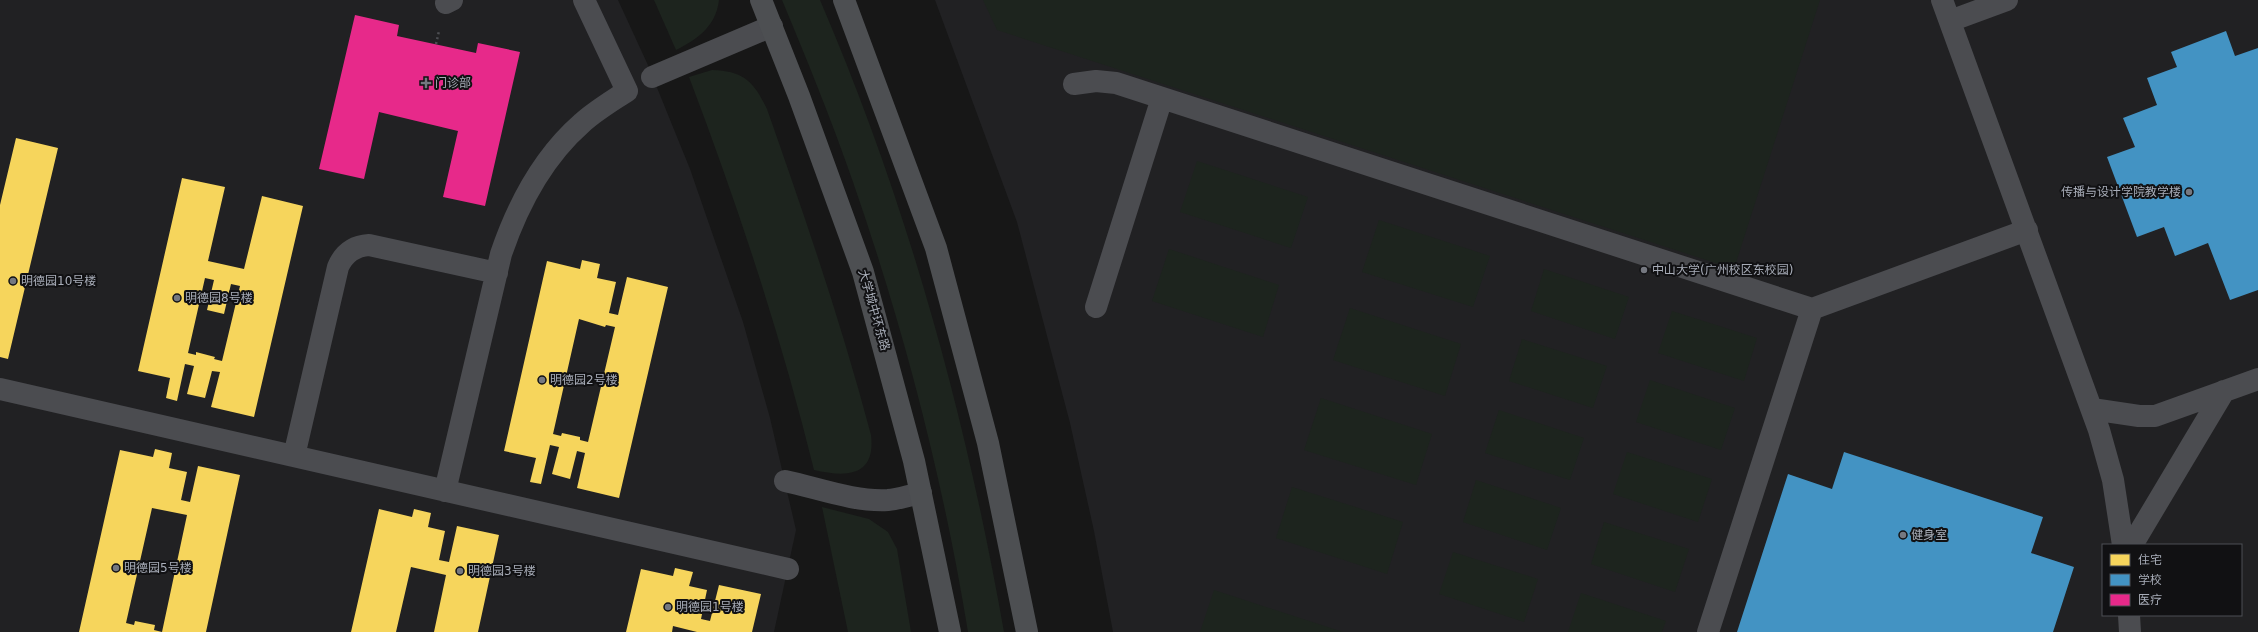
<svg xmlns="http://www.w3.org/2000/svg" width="2258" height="632" font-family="'DejaVu Sans','Noto Sans SC',sans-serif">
	<rect width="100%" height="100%" fill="#171717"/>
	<path fill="#212123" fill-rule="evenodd" d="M 0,0 L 618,0 L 647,63 L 690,169 L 743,322 L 770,418 L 796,530 L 774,632 L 0,632 Z
		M 935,0 L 2258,0 L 2258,632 L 1113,632 L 1094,531 L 1070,423 L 1017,222 ZM 2103,545 L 2241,545 L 2241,615 L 2103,615 Z"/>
	<path fill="#1d241e" d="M 654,0 L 719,0 C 716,26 698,39 676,50 Z
		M 782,0 L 820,0 C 907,202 966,416 1004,632 L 968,632 C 943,479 904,329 853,182 C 832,121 807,60 782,0 Z
		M 983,0 L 1820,0 L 1734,269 L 997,30 Z
		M 712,70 C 744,71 754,82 767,109 C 805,217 842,325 871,435 C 876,478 845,477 814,470 C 781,336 738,206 689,77 Z
		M 1197,161 L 1308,197 L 1291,248 L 1180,212 Z
		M 1379,220 L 1490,256 L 1473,307 L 1362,272 Z
		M 1169,249 L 1279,285 L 1263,337 L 1152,301 Z
		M 1544,269 L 1629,297 L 1615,339 L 1531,311 Z
		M 1350,308 L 1461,344 L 1445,396 L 1333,360 Z
		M 1672,311 L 1757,338 L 1744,381 L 1658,353 Z
		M 1522,339 L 1607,366 L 1593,408 L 1509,381 Z
		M 1650,380 L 1735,408 L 1721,450 L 1636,422 Z
		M 1321,398 L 1432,434 L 1416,485 L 1304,450 Z
		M 1499,410 L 1584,438 L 1570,480 L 1485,453 Z
		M 1627,452 L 1712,479 L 1698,522 L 1613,494 Z
		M 1476,480 L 1561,508 L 1547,550 L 1463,522 Z
		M 1292,487 L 1403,522 L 1387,574 L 1276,538 Z
		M 822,507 L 869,519 L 888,532 L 897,549 L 911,632 L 848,632 Z
		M 1604,522 L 1689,549 L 1675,592 L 1591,564 Z
		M 1453,552 L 1538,579 L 1524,622 L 1439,594 Z
		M 1214,590 L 1343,632 L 1200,632 Z
		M 1581,593 L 1666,621 L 1662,632 L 1568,632 Z"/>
	<path fill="#f6d55c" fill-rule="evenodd" d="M 16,138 L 58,148 L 8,359 L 0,357 L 0,205 Z
		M 182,178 L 225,187 L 208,261 L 244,269 L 262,196 L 303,206 L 254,417 L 211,407 L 220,372 L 212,371 L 205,398 L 187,394 L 194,366 L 185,364 L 177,401 L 166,398 L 170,378 L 138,371 ZM 205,278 L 214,280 L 207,310 L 224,314 L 231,284 L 240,286 L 222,361 L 214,359 L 215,357 L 196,352 L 196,355 L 188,353 Z
		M 582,260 L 600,264 L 597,278 L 616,282 L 609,313 L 618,315 L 627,277 L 668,287 L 619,498 L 577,488 L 585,453 L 577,451 L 570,479 L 552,474 L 559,447 L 550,445 L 541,484 L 530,482 L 536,458 L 504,451 L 547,261 L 580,269 ZM 579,319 L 605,327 L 606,325 L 615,327 L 588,442 L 580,440 L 580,437 L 562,433 L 561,436 L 553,434 Z
		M 155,449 L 172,453 L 169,468 L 187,472 L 181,500 L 190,502 L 198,466 L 240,475 L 206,632 L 162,632 L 187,515 L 152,508 L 126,623 L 134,625 L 135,621 L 155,625 L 154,630 L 162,632 L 79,632 L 120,450 L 153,457 Z
		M 379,509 L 412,517 L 414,509 L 431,513 L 428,527 L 445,531 L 439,560 L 449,562 L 457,526 L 499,535 L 478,632 L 434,632 L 446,575 L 411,567 L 396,632 L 351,632 Z
		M 675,568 L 693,572 L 689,586 L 707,590 L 701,619 L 710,621 L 719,585 L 761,594 L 752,632 L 697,632 L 673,626 L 672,632 L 626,632 L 641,569 L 673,576 Z"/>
	<path fill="#4393c3" d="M 2226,31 L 2235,56 L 2258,48 L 2258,290 L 2230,300 L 2208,243 L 2175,256 L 2164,227 L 2137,237 L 2107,157 L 2135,147 L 2123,118 L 2157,105 L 2147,78 L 2177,67 L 2171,52 Z
		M 1844,452 L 2043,517 L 2031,553 L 2074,567 L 2053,632 L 1737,632 L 1788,474 L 1832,489 Z"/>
	<path fill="#e7298a" d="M 355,15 L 399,25 L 397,36 L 476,53 L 478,43 L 520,52 L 485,206 L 443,197 L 458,131 L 379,112 L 364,179 L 319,169 Z"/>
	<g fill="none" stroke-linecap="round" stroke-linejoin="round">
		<path stroke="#4d4e52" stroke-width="2.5" stroke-dasharray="2 3" stroke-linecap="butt" d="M 436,44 L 439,31"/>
		<path stroke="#4b4c50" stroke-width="22" d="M 1942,0 L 2099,430 L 2113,480 L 2123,545
			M 446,3 L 452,0
			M 1950,21 L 2007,0
			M 652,77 L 772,26
			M 1074,84 L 1096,81 L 1116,83 L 1812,309 L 2027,230
			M 1096,307 L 1162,98
			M 0,389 L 788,569
			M 2092,409 L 2139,416 L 2155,416 L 2258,379
			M 294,456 L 338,267 C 344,253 354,246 369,245 L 497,273
			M 785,481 C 818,488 854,502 888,500 C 899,499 910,495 921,493
			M 445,491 L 501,254 C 518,204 542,158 582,123 C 595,111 612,101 627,91 L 584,0
			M 2132,545 L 2224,391
			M 2129,615 L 2130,632
			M 1708,632 L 1812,309"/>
		<path stroke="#4d4f52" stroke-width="22" d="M 761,0 L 799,96 L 863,272 L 914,461 L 950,632
			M 844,0 L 936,248 L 988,443 L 1027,632"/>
	</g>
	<g fill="#757880" stroke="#111113" stroke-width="1.5">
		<path d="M424 77h4v4h4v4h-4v4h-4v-4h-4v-4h4z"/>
		<circle cx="2189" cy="192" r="4"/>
		<circle cx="1644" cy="270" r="4"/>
		<circle cx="13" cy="281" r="4"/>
		<circle cx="177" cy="298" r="4"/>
		<circle cx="542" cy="380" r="4"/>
		<circle cx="1903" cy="535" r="4"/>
		<circle cx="116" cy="568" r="4"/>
		<circle cx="460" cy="571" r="4"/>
		<circle cx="668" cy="607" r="4"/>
	</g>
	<g text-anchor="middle" stroke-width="4" stroke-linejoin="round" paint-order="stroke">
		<g font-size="12" fill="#a8adb8" stroke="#111113" text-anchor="start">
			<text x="435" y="87">门诊部</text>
			<text x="2181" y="196" text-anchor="end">传播与设计学院教学楼</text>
			<text x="1652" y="274">中山大学(广州校区东校园)</text>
			<text x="21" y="285">明德园10号楼</text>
			<text x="185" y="302">明德园8号楼</text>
			<text x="550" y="384">明德园2号楼</text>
			<text x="1911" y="539">健身室</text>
			<text x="124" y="572">明德园5号楼</text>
			<text x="468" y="575">明德园3号楼</text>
			<text x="676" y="611">明德园1号楼</text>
		</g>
		<g font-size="12" fill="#a8adb8" stroke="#111113">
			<text transform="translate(874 310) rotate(74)" y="4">大学城中环东路</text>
		</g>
	</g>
	<rect x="2102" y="544" width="140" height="72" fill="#111113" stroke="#4d4f55"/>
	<rect x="2110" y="554" width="20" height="12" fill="#f6d55c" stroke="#4d4f55"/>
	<text x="2138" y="564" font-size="12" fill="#a8adb8">住宅</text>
	<rect x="2110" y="574" width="20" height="12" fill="#4393c3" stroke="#4d4f55"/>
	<text x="2138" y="584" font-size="12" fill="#a8adb8">学校</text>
	<rect x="2110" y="594" width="20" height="12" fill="#e7298a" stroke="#4d4f55"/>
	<text x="2138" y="604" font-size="12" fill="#a8adb8">医疗</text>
</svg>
